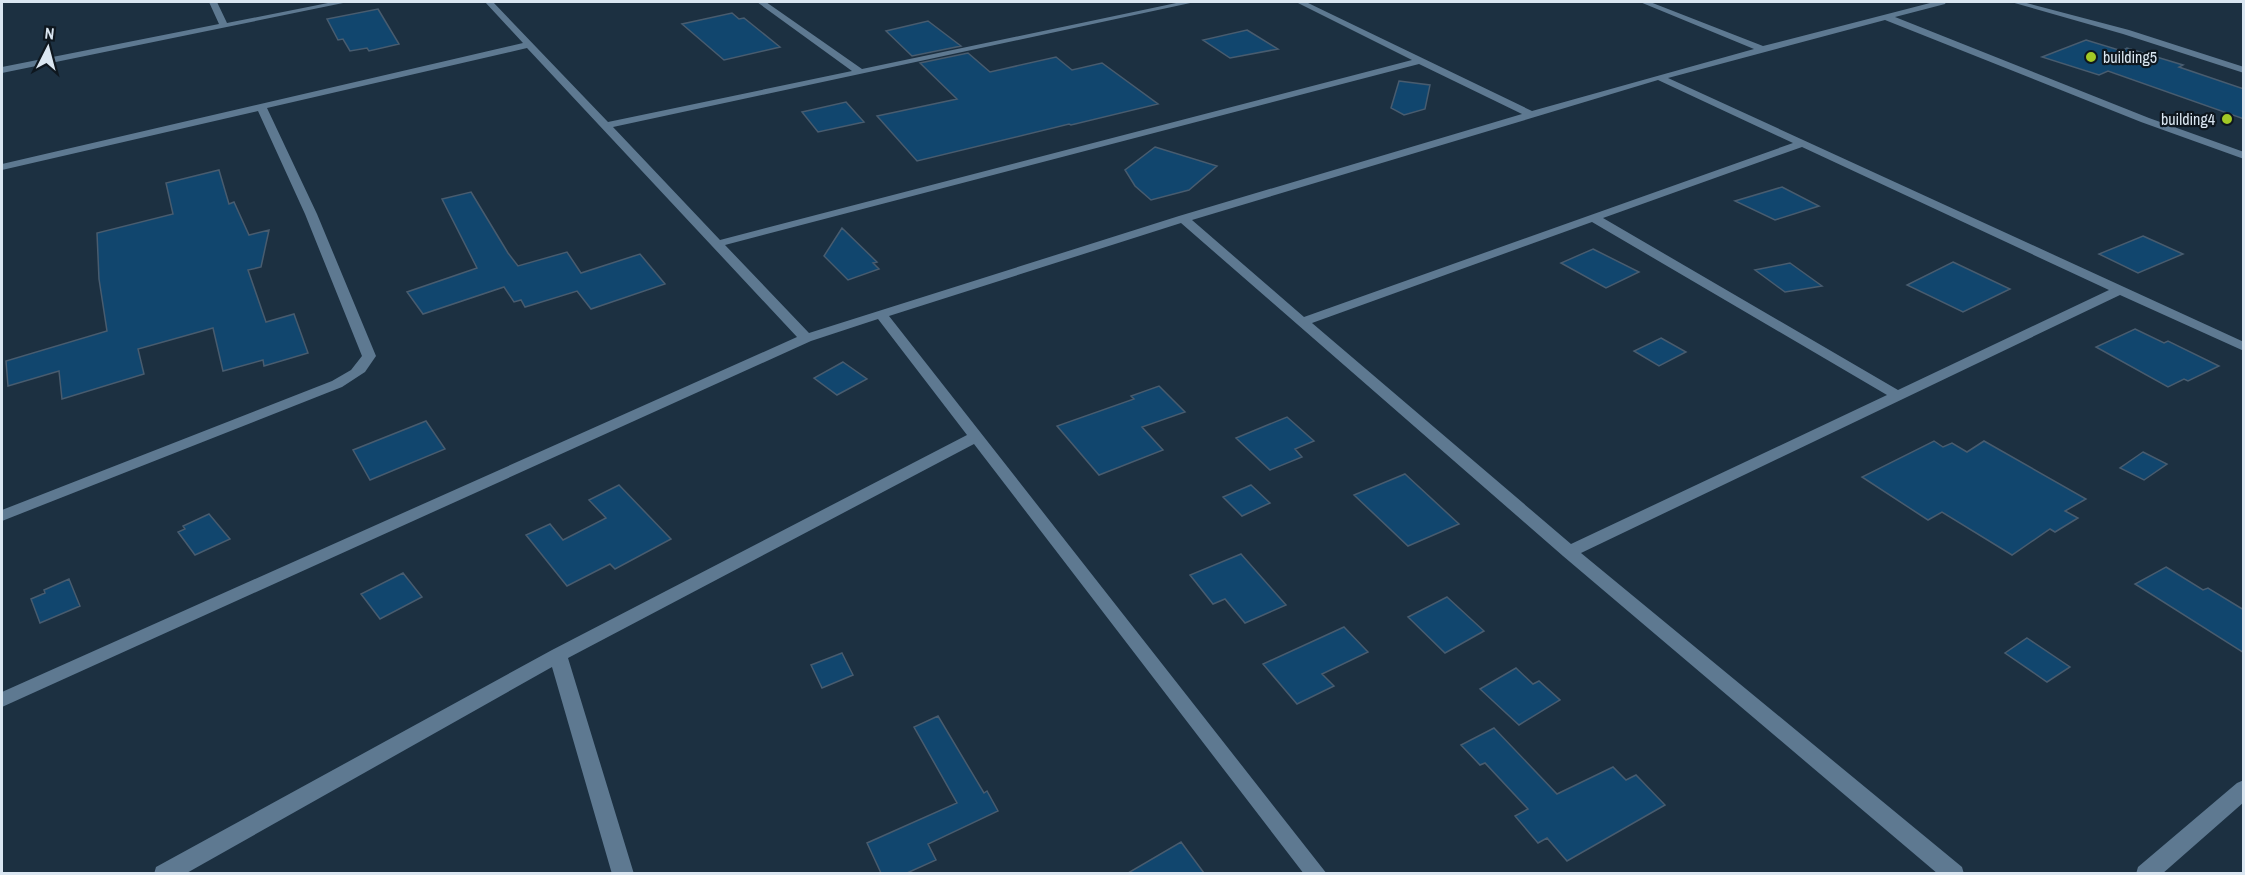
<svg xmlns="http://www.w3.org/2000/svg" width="2245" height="875" font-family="'Archivo Narrow',sans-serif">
	<rect width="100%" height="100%" fill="#1c3041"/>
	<path fill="#11466e" stroke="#485c6f" stroke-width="1.5" d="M 378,9 L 399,44 L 369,51 L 367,48 L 350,51 L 343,39 L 338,40 L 327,19 Z
		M 732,13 L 739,19 L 744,18 L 780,47 L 724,60 L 682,24 Z
		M 928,21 L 961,46 L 912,56 L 886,31 Z
		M 1247,30 L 1278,49 L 1230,58 L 1203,40 Z
		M 2086,40 L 2122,51 L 2127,48 L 2183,65 L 2179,67 L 2244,89 L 2244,119 L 2108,71 L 2099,75 L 2042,57 Z
		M 968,53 L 990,72 L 1056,57 L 1072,70 L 1102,63 L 1158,104 L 1071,125 L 1069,124 L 917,161 L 877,116 L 957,99 L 920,63 Z
		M 1399,81 L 1430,85 L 1425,109 L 1404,115 L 1391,108 Z
		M 846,102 L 864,122 L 818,132 L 802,112 Z
		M 1155,147 L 1217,166 L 1189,190 L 1151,200 L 1135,186 L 1125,170 Z
		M 219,170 L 229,204 L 234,202 L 249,235 L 269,230 L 261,267 L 248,270 L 266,322 L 294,314 L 308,353 L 264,366 L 263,360 L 223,371 L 213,328 L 138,349 L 144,374 L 62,399 L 59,371 L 8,386 L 6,361 L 107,331 L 99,279 L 97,233 L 173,214 L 166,183 Z
		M 1782,187 L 1819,206 L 1775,220 L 1735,201 Z
		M 471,192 L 508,253 L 518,266 L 567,252 L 581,273 L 640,254 L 665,284 L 591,309 L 577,291 L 525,307 L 521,300 L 514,302 L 504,287 L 423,314 L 407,292 L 477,268 L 442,199 Z
		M 842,228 L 877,262 L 873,263 L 879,269 L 848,280 L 824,256 Z
		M 2143,236 L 2183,254 L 2138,273 L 2099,254 Z
		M 1593,249 L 1639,272 L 1606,288 L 1561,263 Z
		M 1953,262 L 2010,289 L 1963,312 L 1907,285 Z
		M 1790,263 L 1822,286 L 1785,292 L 1755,270 Z
		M 2135,329 L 2164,343 L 2168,341 L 2219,366 L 2188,381 L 2184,379 L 2168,387 L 2096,347 Z
		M 1661,338 L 1686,352 L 1659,366 L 1634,351 Z
		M 843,362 L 867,379 L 837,395 L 814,378 Z
		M 1159,386 L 1185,412 L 1142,427 L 1163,450 L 1099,475 L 1057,426 L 1134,399 L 1131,396 Z
		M 1287,417 L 1314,441 L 1295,449 L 1302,457 L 1270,470 L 1236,438 Z
		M 426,421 L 445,449 L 370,480 L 353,450 Z
		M 1934,441 L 1943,447 L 1952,443 L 1967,452 L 1984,441 L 2086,499 L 2065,511 L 2078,518 L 2055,532 L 2050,529 L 2012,555 L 1942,512 L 1928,520 L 1862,477 Z
		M 2143,452 L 2167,464 L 2144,480 L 2120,468 Z
		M 1405,474 L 1459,524 L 1408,546 L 1354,495 Z
		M 619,485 L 671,539 L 615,569 L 610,564 L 567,586 L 526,535 L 550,524 L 563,540 L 606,518 L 589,500 Z
		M 1251,485 L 1270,503 L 1242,516 L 1223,497 Z
		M 209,514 L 230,539 L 195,555 L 178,532 L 185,529 L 183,526 Z
		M 1241,554 L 1286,605 L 1245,623 L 1225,599 L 1213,604 L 1190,575 Z
		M 2166,567 L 2203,590 L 2208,588 L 2244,610 L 2244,653 L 2135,584 Z
		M 403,573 L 422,597 L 380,619 L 361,594 Z
		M 69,579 L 80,606 L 40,623 L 31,599 L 45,593 L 44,590 Z
		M 1447,597 L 1484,631 L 1445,653 L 1408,617 Z
		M 1344,627 L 1368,652 L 1322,674 L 1334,686 L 1297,704 L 1263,664 Z
		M 2027,638 L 2070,667 L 2047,682 L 2005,653 Z
		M 842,653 L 853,675 L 822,688 L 811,665 Z
		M 1516,668 L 1533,684 L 1539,681 L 1560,700 L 1519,725 L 1480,689 Z
		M 938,716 L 984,793 L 987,791 L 998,811 L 928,844 L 936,860 L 907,873 L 881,873 L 867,843 L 957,803 L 914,727 Z
		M 1494,728 L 1557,794 L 1613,767 L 1626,780 L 1636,775 L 1665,805 L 1567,861 L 1547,838 L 1538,843 L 1515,816 L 1528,809 L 1485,763 L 1480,765 L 1461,745 Z
		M 1181,842 L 1204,873 L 1128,873 Z"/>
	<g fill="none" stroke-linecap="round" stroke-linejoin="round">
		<path fill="#5e7991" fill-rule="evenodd" d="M 209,2 L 217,2 L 227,23 L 333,2 L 348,2 L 2,73 L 2,67 L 219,24 Z
			M 485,2 L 493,2 L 608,122 L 852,71 L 757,2 L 766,2 L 862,69 L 1181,2 L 1195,2 L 613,127 L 720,240 L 1412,60 L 1296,2 L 1306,2 L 1532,111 L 1754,49 L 1640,2 L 1650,2 L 1763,46 L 1934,2 L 1946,2 L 1945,4 L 1895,17 L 2149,118 L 2244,152 L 2244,159 L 2141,122 L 1885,20 L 1668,78 L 2244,342 L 2244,351 L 2120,295 L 1581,553 L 1962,867 L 1964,874 L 1938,874 L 1563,556 L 1181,223 L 889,316 L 1327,874 L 1304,874 L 974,444 L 568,658 L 634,874 L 612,874 L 552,667 L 185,874 L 154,874 L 156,867 L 552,650 L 967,435 L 878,319 L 811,341 L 2,707 L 2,692 L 797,337 L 527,48 L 267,108 L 317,214 L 376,356 L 365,372 L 342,387 L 2,521 L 2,510 L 332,381 L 351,370 L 362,356 L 305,214 L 258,111 L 2,170 L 2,164 L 523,43 ZM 1419,64 L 1522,114 L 1179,216 L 809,333 L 725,245 ZM 1658,80 L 1793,143 L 1304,317 L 1192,220 ZM 1802,147 L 2109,290 L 1898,390 L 1603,218 ZM 1592,222 L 1887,395 L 1571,544 L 1312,323 Z
			M 2011,2 L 2023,2 L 2129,30 L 2244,67 L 2244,73 L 2123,34 Z
			M 2244,780 L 2244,802 L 2162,874 L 2136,874 L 2138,867 L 2237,783 Z"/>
	</g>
	<g fill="#a3c926" stroke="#0e171f" stroke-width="2">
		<circle cx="2091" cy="57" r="6"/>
		<circle cx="2227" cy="119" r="6"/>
	</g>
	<g text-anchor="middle" stroke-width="4.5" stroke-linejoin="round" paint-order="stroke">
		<g font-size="16" fill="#dae6f1" stroke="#0e171f" text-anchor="start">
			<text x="2103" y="63">building5</text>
			<text x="2215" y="125" text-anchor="end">building4</text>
		</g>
	</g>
	<rect width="2245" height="875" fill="none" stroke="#dae6f1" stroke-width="6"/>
	<g transform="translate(48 48) rotate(6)" stroke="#0e171f" stroke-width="4.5" paint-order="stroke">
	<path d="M0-4.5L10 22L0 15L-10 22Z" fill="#dae6f1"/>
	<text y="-9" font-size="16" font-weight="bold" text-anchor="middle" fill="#dae6f1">N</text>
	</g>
</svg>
